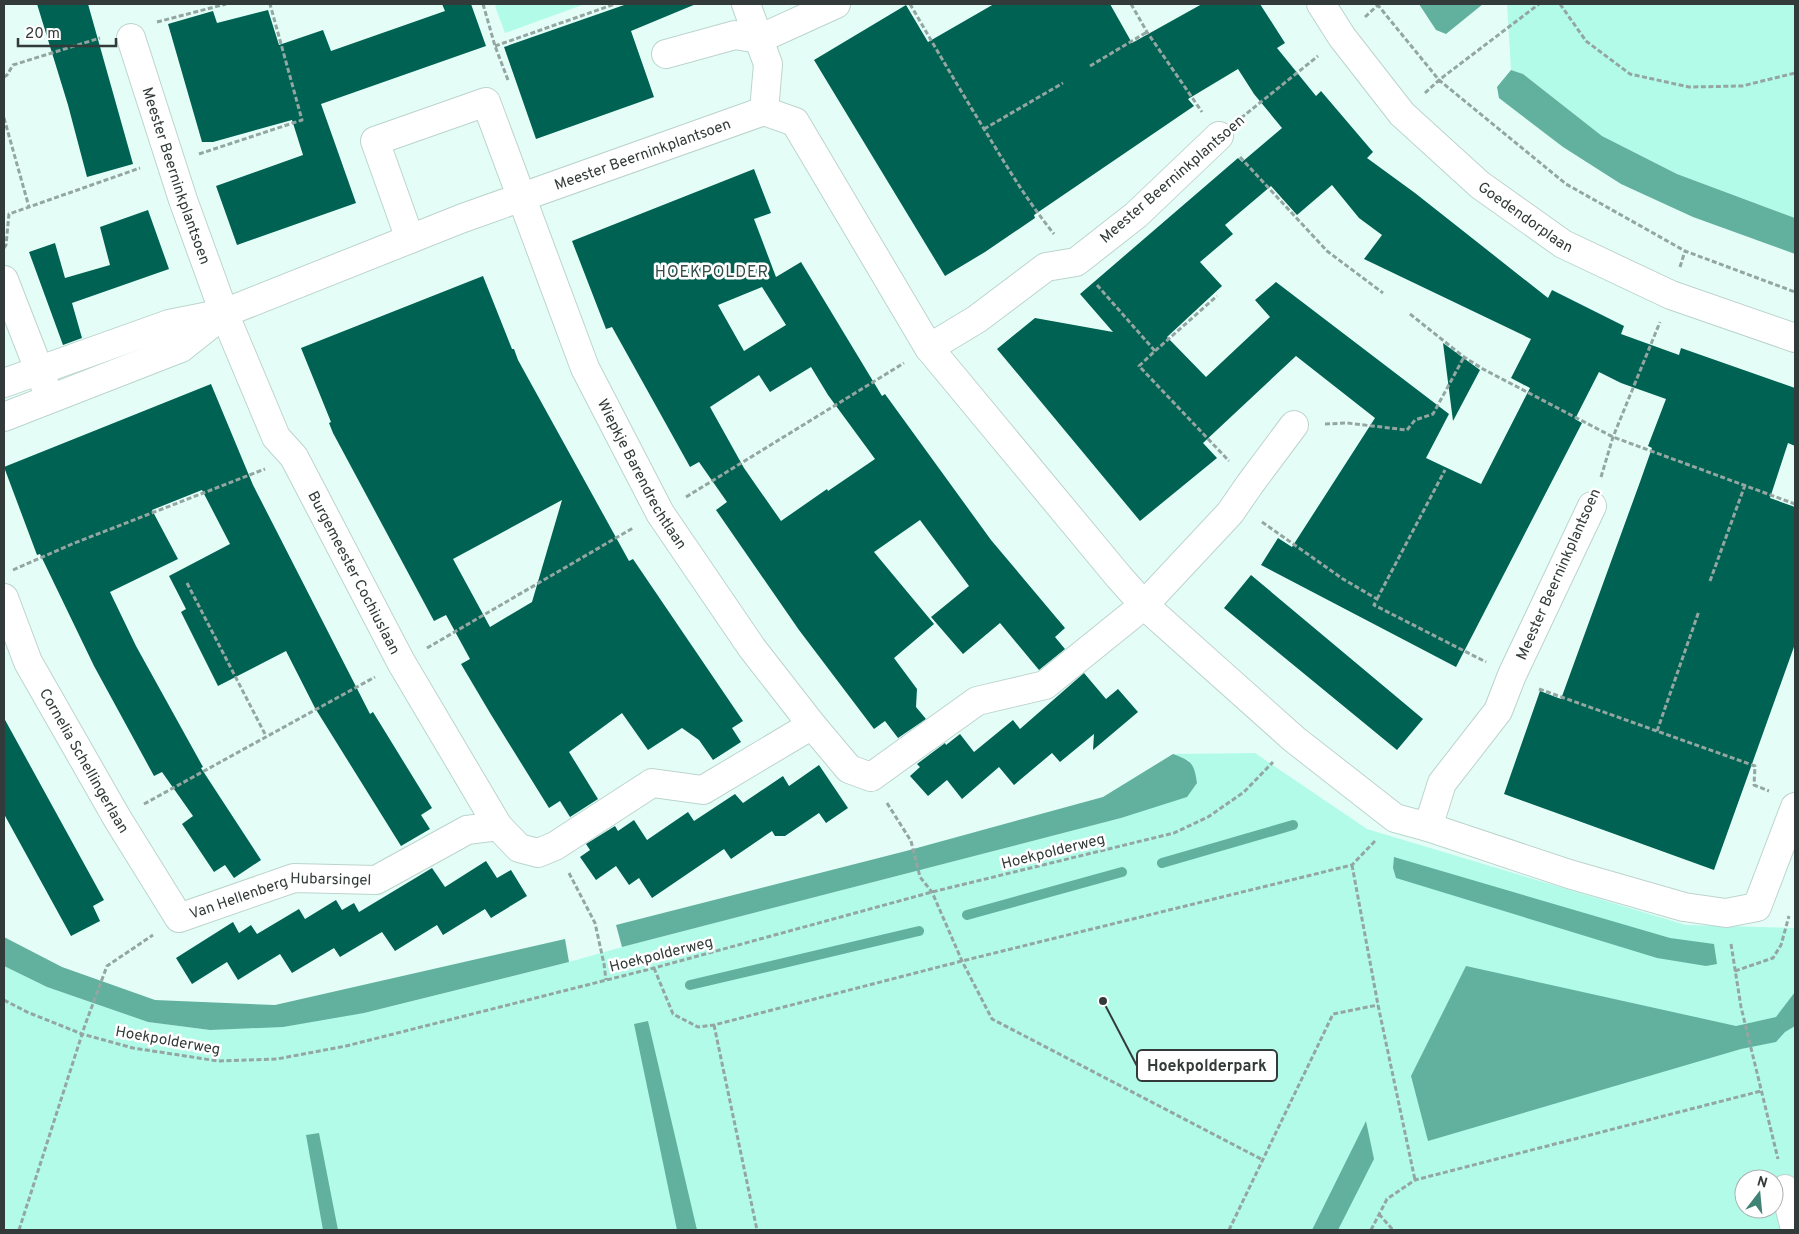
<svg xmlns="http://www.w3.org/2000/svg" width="1799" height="1234" font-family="Overpass,sans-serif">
	<rect width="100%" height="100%" fill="#e4fef7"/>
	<path fill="#b2fbe9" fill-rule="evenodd" d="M 500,4 L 585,4 L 505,33 L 495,6 Z
		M 1507,4 L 1795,4 L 1795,218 L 1677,174 L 1602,136 L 1523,74 L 1511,70 Z
		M 1255,753 L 1367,829 L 1686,925 L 1795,928 L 1795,1230 L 4,1230 L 4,966 L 47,987 L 148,1022 L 210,1030 L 364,1013 L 569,962 L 622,947 L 1121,818 L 1190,761 L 1173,754 ZM 1744,1179 L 1774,1179 L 1774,1209 L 1744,1209 Z"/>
	<path fill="#62b19f" d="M 1419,4 L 1483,4 L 1446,34 L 1436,30 Z
		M 1511,70 L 1523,74 L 1602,136 L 1677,174 L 1795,218 L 1795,254 L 1693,217 L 1621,184 L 1563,147 L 1499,98 L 1497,87 Z
		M 1173,754 C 1191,761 1194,762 1197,783 L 1187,797 L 1121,818 L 622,947 L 616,925 L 906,851 L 1103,797 Z
		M 1394,857 L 1670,938 L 1714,944 L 1717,964 L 1706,966 L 1657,958 L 1396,878 L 1393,868 Z
		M 4,937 L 62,967 L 155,1000 L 275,1005 L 565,939 L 569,962 L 364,1013 L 283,1027 L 210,1030 L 148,1022 L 47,987 L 4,966 Z
		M 1466,966 L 1736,1026 L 1776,1017 L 1795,992 L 1795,1026 L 1785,1032 L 1776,1042 L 1741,1049 L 1428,1141 L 1411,1076 Z
		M 648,1021 L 697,1230 L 677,1230 L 634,1024 Z
		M 1366,1121 L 1374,1159 L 1338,1230 L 1312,1230 Z
		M 319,1133 L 338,1230 L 323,1230 L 306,1135 Z"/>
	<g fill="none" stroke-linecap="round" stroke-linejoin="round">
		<path stroke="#62b19f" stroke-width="10" d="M 1162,863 L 1293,825
			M 967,915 L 1122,872
			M 690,985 L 919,931"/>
	</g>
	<path fill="#006253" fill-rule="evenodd" d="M 37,4 L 88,4 L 133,164 L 87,177 L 68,105 Z
		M 442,4 L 471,4 L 486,46 L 321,104 L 356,203 L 237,245 L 216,186 L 303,155 L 292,120 L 213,142 L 202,142 L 168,24 L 213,11 L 217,23 L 268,10 L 279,45 L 323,30 L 331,51 L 445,11 Z
		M 627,4 L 696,4 L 631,31 L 654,97 L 536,139 L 504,47 Z
		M 994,4 L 1110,4 L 1132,43 L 1202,4 L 1260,4 L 1285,43 L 1277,48 L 1316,96 L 1321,91 L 1373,152 L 1367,158 L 1415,193 L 1548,298 L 1552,290 L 1624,326 L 1621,334 L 1679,355 L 1681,348 L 1795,388 L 1795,446 L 1788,443 L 1770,498 L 1795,507 L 1795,644 L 1714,870 L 1504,794 L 1540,691 L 1561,699 L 1640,482 L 1652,448 L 1648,446 L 1666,399 L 1621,383 L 1599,372 L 1575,419 L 1582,423 L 1456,667 L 1261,565 L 1278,538 L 1292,547 L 1375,418 L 1296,356 L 1203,443 L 1217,458 L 1140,521 L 997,349 L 1035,318 L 1113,332 L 1080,294 L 1238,158 L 1242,162 L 1282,128 L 1254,94 L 1238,69 L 1188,99 L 1194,106 L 1034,215 L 1035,218 L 985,252 L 945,276 L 814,60 L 906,5 L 928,42 ZM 1332,185 L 1359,218 L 1382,235 L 1364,259 L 1531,339 L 1511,378 L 1530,388 L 1481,484 L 1426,458 L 1449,414 L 1276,282 L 1255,300 L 1270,317 L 1206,377 L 1167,337 L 1222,286 L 1200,262 L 1233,234 L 1225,225 L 1271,186 L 1297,215 Z
		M 754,169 L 771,213 L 754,219 L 776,277 L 801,262 L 882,396 L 885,394 L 991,540 L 1065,628 L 1055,637 L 1065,649 L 1039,670 L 1000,623 L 963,654 L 931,617 L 969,586 L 920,520 L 874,552 L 934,624 L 894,658 L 917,689 L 916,707 L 926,719 L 898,738 L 885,721 L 874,729 L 799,630 L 716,510 L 727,502 L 699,462 L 690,467 L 612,327 L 606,329 L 572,241 ZM 762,287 L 786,325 L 744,351 L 718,305 ZM 811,367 L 828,395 L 875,459 L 828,491 L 827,489 L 781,521 L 744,468 L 710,407 L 759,375 L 770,392 Z
		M 148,210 L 169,269 L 72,303 L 82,338 L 63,345 L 29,252 L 55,243 L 65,278 L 110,265 L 100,227 Z
		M 483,276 L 512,349 L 514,349 L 518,360 L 629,561 L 633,559 L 743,721 L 732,728 L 741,742 L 713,760 L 699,740 L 682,728 L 648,750 L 622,713 L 569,752 L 598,799 L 570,817 L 560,801 L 549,808 L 490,713 L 461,664 L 470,659 L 446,615 L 434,621 L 333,433 L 329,423 L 331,422 L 301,348 ZM 562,500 L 532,602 L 490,627 L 453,559 Z
		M 1443,343 L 1480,370 L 1453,421 Z
		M 211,384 L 253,485 L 370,714 L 373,712 L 432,808 L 421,815 L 430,829 L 401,846 L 315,708 L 286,651 L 218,686 L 181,612 L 186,609 L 169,576 L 230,544 L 202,490 L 152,510 L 178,559 L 110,592 L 136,646 L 203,767 L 201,768 L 261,860 L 234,878 L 225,865 L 214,872 L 182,824 L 193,816 L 162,772 L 154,776 L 94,666 L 40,554 L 37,555 L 4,467 Z
		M 1251,575 L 1423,719 L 1397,750 L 1224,608 Z
		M 1084,673 L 1106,699 L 1118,689 L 1138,712 L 1093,750 L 1094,734 L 1060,762 L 1052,753 L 1014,785 L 999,767 L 962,799 L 947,780 L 928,796 L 910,776 L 920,767 L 917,764 L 945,743 L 946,745 L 960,734 L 974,752 L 1013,720 L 1020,729 Z
		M 4,718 L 104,900 L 93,906 L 100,921 L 71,936 L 4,814 Z
		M 819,765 L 848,808 L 826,823 L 819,813 L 785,836 L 775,836 L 772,831 L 731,859 L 724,849 L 652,898 L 639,878 L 629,885 L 616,866 L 596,880 L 580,857 L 590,850 L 586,844 L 615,826 L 618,831 L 634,820 L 647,840 L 688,812 L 694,821 L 735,794 L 743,803 L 783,776 L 789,786 Z
		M 486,861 L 497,878 L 511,870 L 527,896 L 491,918 L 485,909 L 443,935 L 437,925 L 395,951 L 382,932 L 340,957 L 334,948 L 292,973 L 280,954 L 238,980 L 227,962 L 192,984 L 176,958 L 233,922 L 239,933 L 251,925 L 257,934 L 299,909 L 305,919 L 336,900 L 342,910 L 354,903 L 359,912 L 432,868 L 445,887 Z"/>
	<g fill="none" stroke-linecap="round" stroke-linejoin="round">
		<g stroke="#bcd4cd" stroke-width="30">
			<g id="minor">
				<path d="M 746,4 L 768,64 L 764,111"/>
				<path id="s1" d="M 1321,4 L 1342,37 L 1402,114 L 1480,185 L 1563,244 L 1671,295 L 1795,338"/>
				<path id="s2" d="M 131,38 L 183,200 L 224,313 L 276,437 L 294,457 L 401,662 L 498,826"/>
				<path d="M 666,54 L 735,35 L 759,39 L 836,4"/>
				<path id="s3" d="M 410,239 L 375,141 L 486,102 L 585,368 L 660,513 L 752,648 L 812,725"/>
				<path d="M 4,280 L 46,388"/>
				<path d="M 929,348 L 977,319 L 1046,267 L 1076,262 L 1136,215 L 1219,136"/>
				<path id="s4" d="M 4,383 L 169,324 L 224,313 L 463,218 L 764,111 L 795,122 L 929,348 L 1119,577 L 1144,605 L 1294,739 L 1395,818 L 1428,827 L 1569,874 L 1684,907 L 1726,913 L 1757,907 L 1795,807"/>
				<path d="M 4,417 L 181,348 L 221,316"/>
				<path id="s5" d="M 4,598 L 28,662 L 117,818 L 179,918 L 294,878 L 376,880 L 467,830 L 498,826 L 519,848 L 538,853 L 555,846 L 652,783 L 703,790 L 812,725 L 849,769 L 871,777 L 977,701 L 1045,685 L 1144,605 L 1230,513 L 1250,484 L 1294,425"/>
				<path d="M 1428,827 L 1442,783 L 1498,711 L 1512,675 L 1592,506"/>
				<path d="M 1785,1189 L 1795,1229"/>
			</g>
		</g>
		<path stroke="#94a6a2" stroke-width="3" stroke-dasharray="5 2.5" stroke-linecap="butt" d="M 483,4 L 495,46 L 508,80
			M 910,4 C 935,47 960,90 986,132 C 1007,167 1028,202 1054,234
			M 1131,4 L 1147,32 L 1202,112
			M 1377,4 L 1439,80 L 1566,184 L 1685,251 L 1795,292
			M 1560,4 L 1586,41 L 1630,74 L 1689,87 L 1742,86 L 1795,73
			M 1365,17 L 1378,5
			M 157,22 L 226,4
			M 495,46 L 615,4
			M 1090,66 L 1147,32
			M 4,77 L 7,75 L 13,65 L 100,38
			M 1425,93 L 1439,80 L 1539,4
			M 4,118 L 29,207
			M 1241,118 L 1318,56
			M 984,129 L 1063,83
			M 199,154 L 302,120 L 270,4
			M 1240,157 L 1327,251 L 1383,293
			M 4,248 L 6,245 L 9,214 L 140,168
			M 1680,267 L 1685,251
			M 1097,285 L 1155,351 L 1139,366 L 1229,461
			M 1410,314 L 1464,357 L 1483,369 L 1613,437 L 1795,504
			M 1155,351 L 1217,296
			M 1325,424 L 1347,423 L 1407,430 L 1415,420 L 1433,414 L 1464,357
			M 1601,477 L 1613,437 L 1660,322
			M 686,497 L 904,363
			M 1262,522 L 1343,579 L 1377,599 L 1374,605 L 1486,662
			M 13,570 L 72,544 L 265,469
			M 1710,581 L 1745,485
			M 187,583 L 266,736
			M 1377,599 L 1445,470
			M 427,648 L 633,528
			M 1539,689 L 1755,766 L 1754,785 L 1769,791
			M 1657,731 L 1699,611
			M 887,803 L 911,841 L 920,877 L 932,892 L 962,961 L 992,1019 L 1263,1160
			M 144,804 L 375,677
			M 1352,865 L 1378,1005 L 1415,1180
			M 569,873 L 595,923 L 604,964 L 606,980
			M 1731,944 L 1741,1007 L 1778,1159
			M 654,968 L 673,1014 L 698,1027 L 714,1025 L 962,961 L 1352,865 L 1375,841
			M 1735,971 L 1773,958 L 1781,945 L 1789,916
			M 4,1000 L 27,1012 L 82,1034 L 133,1048 L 218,1061 L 277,1059 L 346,1046 L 654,968 L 932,892 L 1174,833 L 1208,817 L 1244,792 L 1273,762
			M 714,1025 L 757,1230
			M 1379,1214 L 1393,1230
			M 19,1230 L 85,1025 L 107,966 L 153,935
			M 1229,1230 L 1333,1014 L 1378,1005
			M 1371,1230 L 1387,1199 L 1415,1180 L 1761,1091"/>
		<use href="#minor" stroke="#fff" stroke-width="28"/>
	</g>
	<g text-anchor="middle" stroke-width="5" stroke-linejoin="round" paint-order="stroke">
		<g font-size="15" fill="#323b39" stroke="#fff">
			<text dy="5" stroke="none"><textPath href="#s4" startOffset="679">Meester Beerninkplantsoen</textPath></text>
			<text dy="5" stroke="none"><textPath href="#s2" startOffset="145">Meester Beerninkplantsoen</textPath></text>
			<text transform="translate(1172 179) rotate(-41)" y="5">Meester Beerninkplantsoen</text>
			<text dy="5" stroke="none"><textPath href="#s1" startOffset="298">Goedendorplaan</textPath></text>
			<text dy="5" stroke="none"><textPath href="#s3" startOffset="626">Wiepkje Barendrechtlaan</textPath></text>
			<text dy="5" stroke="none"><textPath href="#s2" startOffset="582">Burgemeester Cochiuslaan</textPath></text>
			<text transform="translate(1558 574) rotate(-66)" y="5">Meester Beerninkplantsoen</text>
			<text dy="5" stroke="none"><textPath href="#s5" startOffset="182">Cornelia Schellingerlaan</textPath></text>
			<text transform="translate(1053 851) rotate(-14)" y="5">Hoekpolderweg</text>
			<text dy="5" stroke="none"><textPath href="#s5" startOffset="471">Van Hellenberg Hubarsingel</textPath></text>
			<text transform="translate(661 954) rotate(-14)" y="5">Hoekpolderweg</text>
			<text transform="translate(168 1040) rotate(10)" y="5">Hoekpolderweg</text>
		</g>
		<g font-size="16" letter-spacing="1" fill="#364c46" stroke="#fff">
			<text x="712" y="277">HOEKPOLDER</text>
		</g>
	</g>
	<path fill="none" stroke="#323b39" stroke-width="2" d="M1103 1001L1137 1066"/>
	<circle fill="#323b39" stroke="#fff" stroke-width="2" cx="1103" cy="1001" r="5"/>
	<rect fill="#fff" stroke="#323b39" stroke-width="2" x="1137" y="1050" width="140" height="31" rx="5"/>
	<g font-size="16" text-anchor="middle" font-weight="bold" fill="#323b39">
		<text x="1207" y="1071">Hoekpolderpark</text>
	</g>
	<rect width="1799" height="1234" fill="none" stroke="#323b39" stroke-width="10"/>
	<g transform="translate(1759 1194) rotate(16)"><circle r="24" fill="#ffffff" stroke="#adb1b0"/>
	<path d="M0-4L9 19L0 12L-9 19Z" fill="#408273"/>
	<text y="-8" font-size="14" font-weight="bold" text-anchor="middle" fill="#323b39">N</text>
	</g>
	<path d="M18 38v8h98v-8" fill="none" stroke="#323b39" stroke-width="2.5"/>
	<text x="25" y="38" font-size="15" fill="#323b39" stroke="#ffffff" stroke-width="4" paint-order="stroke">20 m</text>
</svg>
